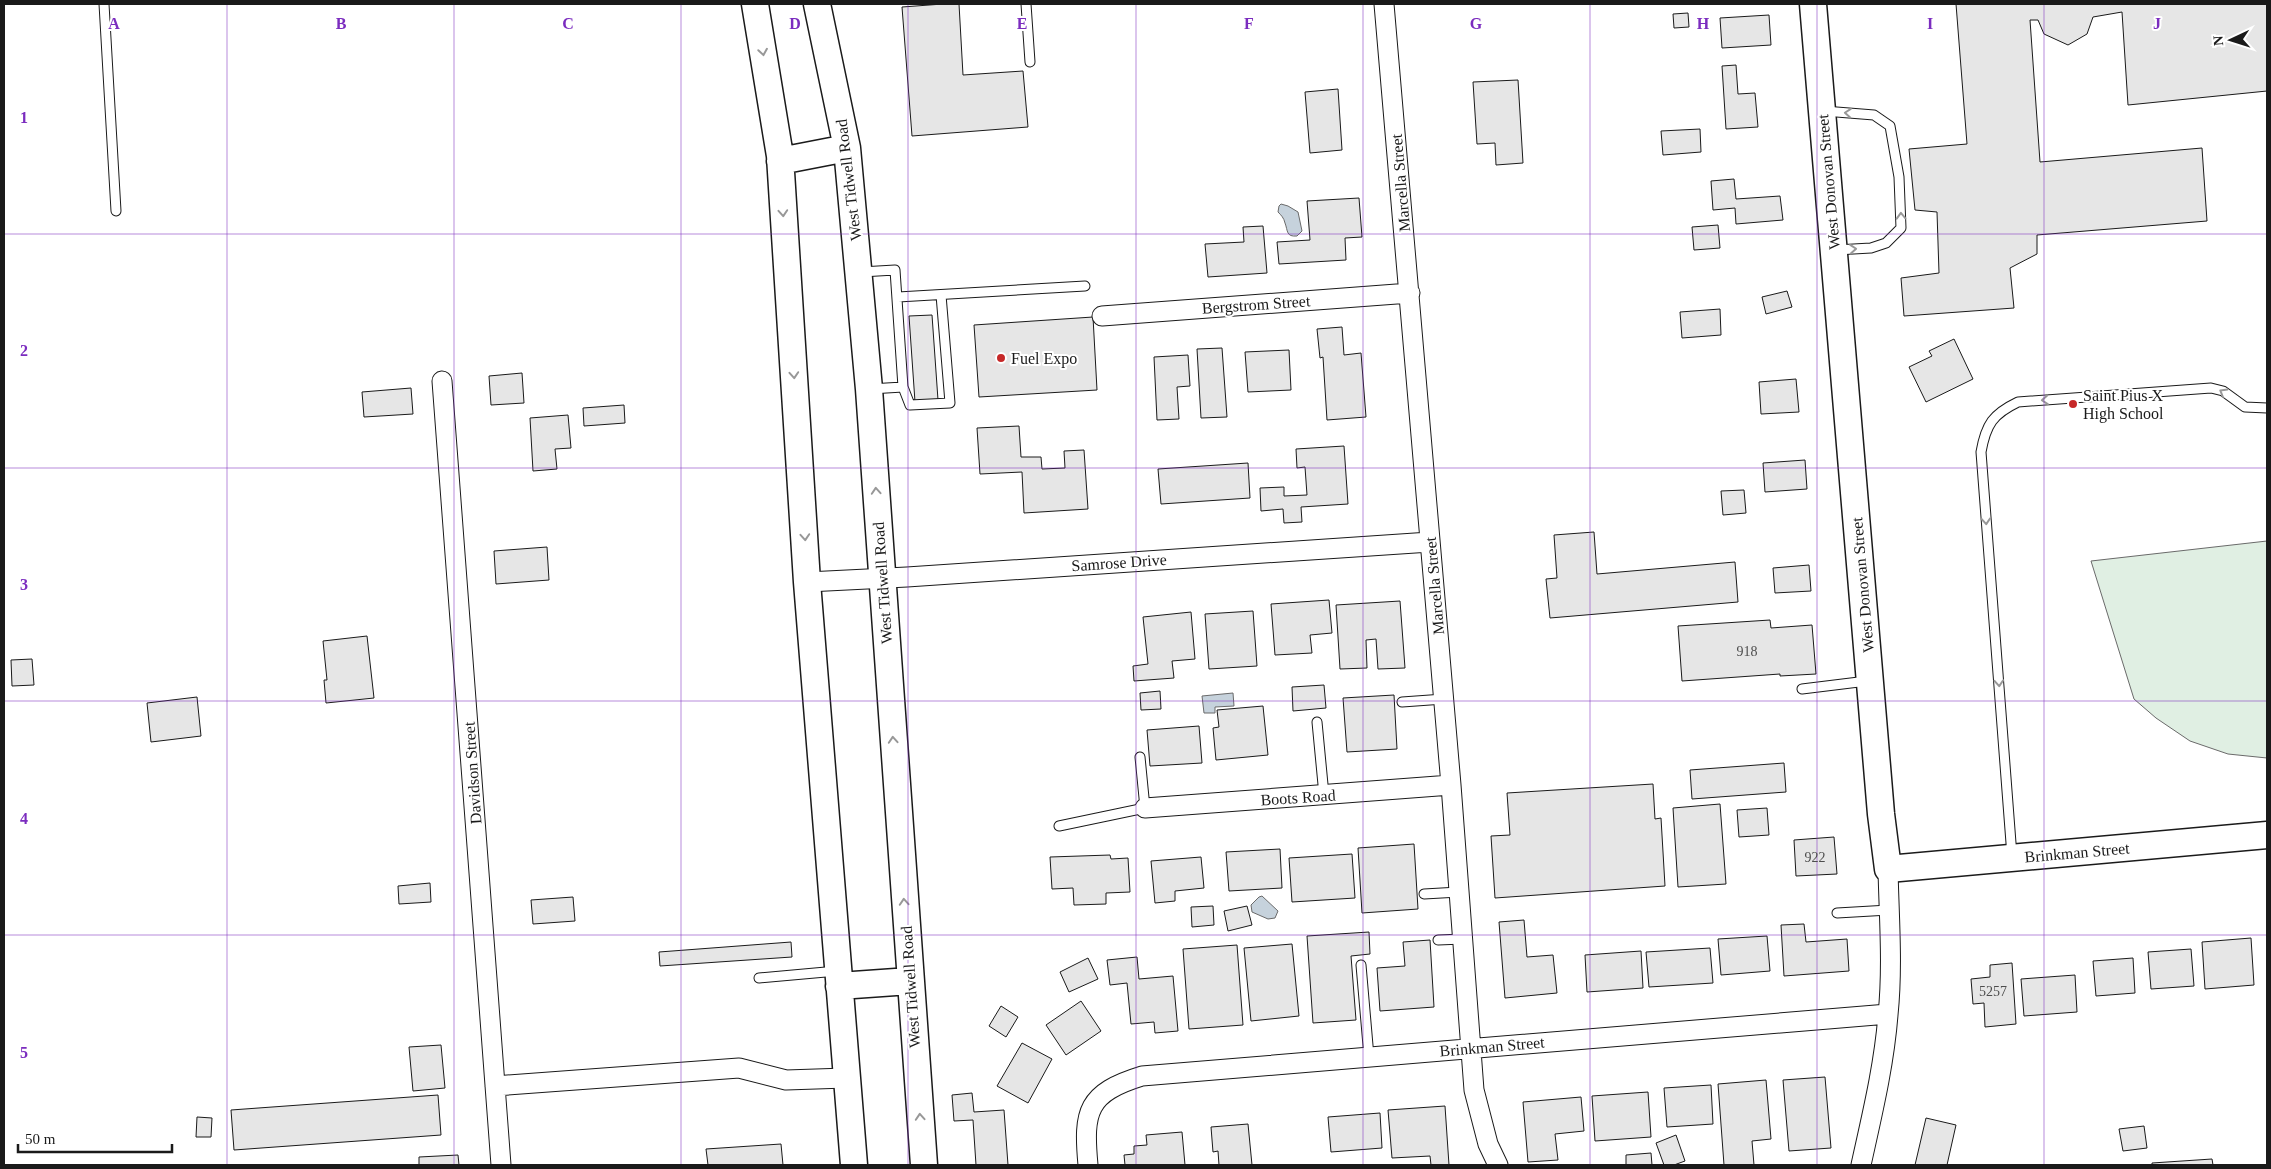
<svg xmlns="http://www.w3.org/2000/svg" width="2271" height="1169" font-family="'Times New Roman',serif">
	<rect width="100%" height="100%" fill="#fff"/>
	<path fill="#e0efe3" stroke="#6a6a6a" d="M 2267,541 L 2267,758 L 2228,754 L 2190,741 L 2156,718 L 2134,699 L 2091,561 Z"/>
	<path fill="#c6d2dc" stroke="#6a6a6a" d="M 1281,204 L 1288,206 L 1298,212 L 1302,231 L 1297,236 C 1286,237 1288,231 1285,223 C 1284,218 1281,215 1278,212 L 1279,206 Z
		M 1233,693 L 1234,706 L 1215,707 L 1215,713 L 1204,713 L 1202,696 Z
		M 1262,896 L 1278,911 L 1275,918 L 1268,919 L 1252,912 L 1251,905 L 1259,897 Z"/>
	<path fill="#e6e6e6" stroke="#1a1a1a" d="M 943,4 L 959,4 L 963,75 L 1023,71 L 1028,127 L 912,136 L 902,7 Z
		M 1956,4 L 2267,4 L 2267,91 L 2128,105 L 2122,12 L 2093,17 L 2087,34 L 2068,45 L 2044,34 L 2038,20 L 2030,20 L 2040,162 L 2202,148 L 2207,221 L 2037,235 L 2037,254 L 2010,268 L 2014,308 L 1904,316 L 1901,278 L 1939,273 L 1937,212 L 1915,210 L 1909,149 L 1967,144 Z
		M 1688,13 L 1689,27 L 1674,28 L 1673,14 Z
		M 1769,15 L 1771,45 L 1722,48 L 1720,18 Z
		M 1736,65 L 1738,94 L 1755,93 L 1758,127 L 1726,129 L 1722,66 Z
		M 1518,80 L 1523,163 L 1496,165 L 1495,143 L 1477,144 L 1473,82 Z
		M 1338,89 L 1342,150 L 1310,153 L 1305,92 Z
		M 1700,129 L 1701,152 L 1663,155 L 1661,131 Z
		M 1734,179 L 1736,199 L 1780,196 L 1783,220 L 1736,224 L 1735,208 L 1713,210 L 1711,181 Z
		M 1359,198 L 1362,237 L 1345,238 L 1346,260 L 1279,264 L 1277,242 L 1310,240 L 1307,201 Z
		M 1718,225 L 1720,248 L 1694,250 L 1692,227 Z
		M 1263,226 L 1267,273 L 1208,277 L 1205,244 L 1244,242 L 1243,227 Z
		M 1787,291 L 1792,307 L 1766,314 L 1762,297 Z
		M 1720,309 L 1721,335 L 1682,338 L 1680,312 Z
		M 932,315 L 938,400 L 915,402 L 909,316 Z
		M 1093,317 L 1097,390 L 979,397 L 974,325 Z
		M 1342,327 L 1344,355 L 1361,353 L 1366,417 L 1327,420 L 1323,357 L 1320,358 L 1317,329 Z
		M 1954,339 L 1973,379 L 1926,402 L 1909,367 L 1932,356 L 1929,351 Z
		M 1222,348 L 1227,417 L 1201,418 L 1197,349 Z
		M 1289,350 L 1291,390 L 1248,392 L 1245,352 Z
		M 1188,355 L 1190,386 L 1177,387 L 1179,419 L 1157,420 L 1154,357 Z
		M 522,373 L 524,403 L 491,405 L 489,376 Z
		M 1796,379 L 1799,412 L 1761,414 L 1759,382 Z
		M 411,388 L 413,414 L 364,417 L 362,392 Z
		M 624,405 L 625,423 L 584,426 L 583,408 Z
		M 568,415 L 571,448 L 555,449 L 557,469 L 533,471 L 530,418 Z
		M 1019,426 L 1021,457 L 1041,457 L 1042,469 L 1065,468 L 1064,451 L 1084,450 L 1088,509 L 1024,513 L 1022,472 L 980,474 L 977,428 Z
		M 1344,446 L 1348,504 L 1301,507 L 1302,522 L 1284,523 L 1283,509 L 1261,511 L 1260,488 L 1284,487 L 1284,496 L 1307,495 L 1305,467 L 1297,468 L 1296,449 Z
		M 1805,460 L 1807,489 L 1765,492 L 1763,463 Z
		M 1248,463 L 1250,498 L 1161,504 L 1158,469 Z
		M 1744,490 L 1746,513 L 1723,515 L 1721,491 Z
		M 1594,532 L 1597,574 L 1735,562 L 1738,602 L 1550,618 L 1546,579 L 1557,578 L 1554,535 Z
		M 547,547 L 549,580 L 496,584 L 494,551 Z
		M 1809,565 L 1811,591 L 1775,593 L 1773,568 Z
		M 1329,600 L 1332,633 L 1310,635 L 1312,653 L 1275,655 L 1271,604 Z
		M 1400,601 L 1405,668 L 1378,669 L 1376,639 L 1366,640 L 1367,668 L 1340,669 L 1336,605 Z
		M 1253,611 L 1257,666 L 1209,669 L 1205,614 Z
		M 1191,612 L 1195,659 L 1172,661 L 1174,678 L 1134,681 L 1133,666 L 1148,664 L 1143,617 Z
		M 1770,620 L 1771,628 L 1812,625 L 1816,674 L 1780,676 L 1780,674 L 1682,681 L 1678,626 Z
		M 367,636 L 374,698 L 326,703 L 324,680 L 327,680 L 323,641 Z
		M 32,659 L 34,685 L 12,686 L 11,660 Z
		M 1324,685 L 1326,708 L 1293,711 L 1292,687 Z
		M 1160,691 L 1161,709 L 1141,710 L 1140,693 Z
		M 1394,695 L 1397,749 L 1347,752 L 1343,698 Z
		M 197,697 L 201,736 L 151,742 L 147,703 Z
		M 1263,706 L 1268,755 L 1216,760 L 1213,728 L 1219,727 L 1217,710 Z
		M 1199,726 L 1202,763 L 1150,766 L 1147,730 Z
		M 1784,763 L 1786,792 L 1692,799 L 1690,770 Z
		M 1653,784 L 1655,819 L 1661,818 L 1665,886 L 1495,898 L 1491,836 L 1510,835 L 1507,793 Z
		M 1720,804 L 1726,884 L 1678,887 L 1673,808 Z
		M 1767,808 L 1769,835 L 1739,837 L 1737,810 Z
		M 1834,837 L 1837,874 L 1796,876 L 1794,840 Z
		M 1414,844 L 1418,909 L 1362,913 L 1358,848 Z
		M 1280,849 L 1282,888 L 1229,891 L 1226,852 Z
		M 1352,854 L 1355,898 L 1292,902 L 1289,858 Z
		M 1110,855 L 1111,859 L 1128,858 L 1130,892 L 1106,893 L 1106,904 L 1074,905 L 1073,888 L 1052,889 L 1050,857 Z
		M 1201,857 L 1204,888 L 1175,891 L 1175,901 L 1155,903 L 1151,861 Z
		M 430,883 L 431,902 L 399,904 L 398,886 Z
		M 573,897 L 575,921 L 533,924 L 531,900 Z
		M 1213,906 L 1214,925 L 1192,927 L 1191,907 Z
		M 1247,906 L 1252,925 L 1228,931 L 1224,911 Z
		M 1524,920 L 1527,957 L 1553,955 L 1557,993 L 1505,998 L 1499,922 Z
		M 1804,924 L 1806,942 L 1847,939 L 1849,971 L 1784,976 L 1781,925 Z
		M 1369,932 L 1370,954 L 1351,956 L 1356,1020 L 1313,1023 L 1307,936 Z
		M 1767,936 L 1770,971 L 1721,975 L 1718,939 Z
		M 2251,938 L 2254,985 L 2205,989 L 2202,942 Z
		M 1430,940 L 1434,1007 L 1380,1011 L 1377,968 L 1405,966 L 1403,942 Z
		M 791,942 L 792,957 L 660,966 L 659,952 Z
		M 1292,944 L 1299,1016 L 1251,1021 L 1244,948 Z
		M 1237,945 L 1243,1025 L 1189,1029 L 1183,949 Z
		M 1710,948 L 1713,983 L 1649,987 L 1646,952 Z
		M 2191,949 L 2194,986 L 2151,989 L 2148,952 Z
		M 1641,951 L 1643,988 L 1587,992 L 1585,955 Z
		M 1137,957 L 1139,979 L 1173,976 L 1178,1031 L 1155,1033 L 1154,1022 L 1131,1024 L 1127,983 L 1110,985 L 1107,960 Z
		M 1088,958 L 1098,979 L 1069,992 L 1060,972 Z
		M 2133,958 L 2135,993 L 2096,996 L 2093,961 Z
		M 2012,963 L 2016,1024 L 1985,1027 L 1984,1003 L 1973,1004 L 1971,979 L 1990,977 L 1990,965 Z
		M 2075,975 L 2077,1012 L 2024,1016 L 2021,979 Z
		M 1081,1001 L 1101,1031 L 1066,1055 L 1046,1025 Z
		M 1001,1006 L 1018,1017 L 1006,1037 L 989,1026 Z
		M 1022,1043 L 1052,1059 L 1028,1103 L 997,1086 Z
		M 441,1045 L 445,1088 L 413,1091 L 409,1047 Z
		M 1825,1077 L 1831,1148 L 1789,1151 L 1783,1080 Z
		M 1766,1080 L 1771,1139 L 1752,1141 L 1754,1165 L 1724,1165 L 1718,1084 Z
		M 1711,1085 L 1713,1124 L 1667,1127 L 1664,1088 Z
		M 1648,1092 L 1651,1137 L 1595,1141 L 1592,1096 Z
		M 972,1093 L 974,1112 L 1004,1110 L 1008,1165 L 976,1165 L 973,1120 L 954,1121 L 952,1095 Z
		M 438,1095 L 441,1135 L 234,1150 L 231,1110 Z
		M 1581,1097 L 1584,1131 L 1555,1134 L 1558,1160 L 1528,1162 L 1523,1102 Z
		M 1445,1106 L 1449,1165 L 1431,1165 L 1430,1156 L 1392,1158 L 1388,1110 Z
		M 1380,1113 L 1382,1148 L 1331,1152 L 1328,1117 Z
		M 197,1117 L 212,1118 L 211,1137 L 196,1137 Z
		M 1926,1118 L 1956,1125 L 1947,1165 L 1915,1165 Z
		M 1248,1124 L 1252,1165 L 1219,1165 L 1218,1151 L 1213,1152 L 1211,1127 Z
		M 2144,1126 L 2147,1148 L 2123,1151 L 2119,1129 Z
		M 1182,1132 L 1185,1165 L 1125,1165 L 1124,1155 L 1134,1154 L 1134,1146 L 1147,1145 L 1146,1135 Z
		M 1676,1135 L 1685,1161 L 1674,1165 L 1664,1165 L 1656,1143 Z
		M 781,1144 L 783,1165 L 708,1165 L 706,1149 Z
		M 1651,1153 L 1652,1165 L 1626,1165 L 1626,1155 Z
		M 458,1155 L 459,1165 L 419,1165 L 419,1157 Z
		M 2212,1159 L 2213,1165 L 2152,1165 L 2152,1163 Z"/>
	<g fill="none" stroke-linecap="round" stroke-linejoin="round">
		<g stroke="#1a1a1a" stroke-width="11">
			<path id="lane" d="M 104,4 L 116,211
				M 1026,4 L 1030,62
				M 1824,111 L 1874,115 L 1890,126 L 1899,177 L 1901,228 L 1886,243 L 1871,248 L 1836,250
				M 861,272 L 895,270 L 903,387 L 870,389
				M 898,297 L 1085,286
				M 903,387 L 910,405 L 950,403 L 941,295
				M 1802,689 L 1867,681
				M 1402,702 L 1444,699
				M 1317,722 L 1324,795
				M 1059,826 L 1145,808 L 1140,757
				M 2012,856 L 1981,452 C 1986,424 1993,414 2018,402 L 2211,388 L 2223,391 L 2245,407 L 2267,408
				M 1424,894 L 1459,892
				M 1837,913 L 1889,910
				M 1438,940 L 1463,939
				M 1361,965 L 1369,1057
				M 759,978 L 837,971"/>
		</g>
		<g stroke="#1a1a1a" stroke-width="21">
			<path id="street" d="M 1384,4 L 1451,785 L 1474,1090 L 1488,1144 L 1498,1165
				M 1102,316 L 1410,293
				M 442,381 L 501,1165
				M 807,582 L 907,577 L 1430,542
				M 1145,808 L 1451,785
				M 495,1086 L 739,1068 L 786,1080 L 846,1078
				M 1088,1165 C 1083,1111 1087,1093 1142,1076 L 1888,1014
				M 1861,1165 C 1872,1115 1884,1066 1888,1015 C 1893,966 1889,917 1888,869"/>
		</g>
		<g stroke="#1a1a1a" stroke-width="29">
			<path id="secondary" d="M 755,4 L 780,156 L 807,582 L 854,1165
				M 817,4 L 847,148 L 869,389 L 924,1165
				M 1813,4 L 1881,814 L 1888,869 L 2267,835
				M 780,161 L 847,148
				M 839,986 L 910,981"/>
		</g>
		<use href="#lane" stroke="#fff" stroke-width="9"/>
		<use href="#street" stroke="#fff" stroke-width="19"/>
		<use href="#secondary" stroke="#fff" stroke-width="26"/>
	</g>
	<defs><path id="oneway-chevron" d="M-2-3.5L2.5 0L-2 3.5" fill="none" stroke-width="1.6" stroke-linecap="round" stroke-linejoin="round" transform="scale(1.25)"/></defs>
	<g stroke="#989898">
		<use href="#oneway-chevron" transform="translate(763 52) rotate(81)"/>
		<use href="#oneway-chevron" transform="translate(1848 113) rotate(-176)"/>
		<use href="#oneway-chevron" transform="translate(783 213) rotate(86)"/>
		<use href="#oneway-chevron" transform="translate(1901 216) rotate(-92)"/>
		<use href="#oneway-chevron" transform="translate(1853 249) rotate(-4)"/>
		<use href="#oneway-chevron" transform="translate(794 375) rotate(86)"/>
		<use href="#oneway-chevron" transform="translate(2223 392) rotate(-149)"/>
		<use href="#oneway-chevron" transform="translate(2045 400) rotate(176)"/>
		<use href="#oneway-chevron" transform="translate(876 491) rotate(-94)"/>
		<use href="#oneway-chevron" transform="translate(1986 521) rotate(86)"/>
		<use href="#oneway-chevron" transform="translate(805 537) rotate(86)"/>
		<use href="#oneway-chevron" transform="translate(1999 683) rotate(86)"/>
		<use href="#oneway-chevron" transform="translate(893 740) rotate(-94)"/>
		<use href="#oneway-chevron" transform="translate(904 902) rotate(-94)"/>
		<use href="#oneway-chevron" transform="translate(920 1117) rotate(-94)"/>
	</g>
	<path fill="none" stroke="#7b2cbf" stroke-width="1" stroke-opacity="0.55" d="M 227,4 L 227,1165M 454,4 L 454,1165M 681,4 L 681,1165M 908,4 L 908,1165M 1136,4 L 1136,1165M 1363,4 L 1363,1165M 1590,4 L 1590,1165M 1817,4 L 1817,1165M 2044,4 L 2044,1165M 4,234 L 2267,234M 4,468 L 2267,468M 4,701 L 2267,701M 4,935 L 2267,935"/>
	<g fill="#c62828" stroke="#fff" stroke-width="2">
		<circle cx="1001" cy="358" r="5"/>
		<circle cx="2073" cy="404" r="5"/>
	</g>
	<g text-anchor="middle" stroke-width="4" stroke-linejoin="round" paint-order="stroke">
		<g font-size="14" fill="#4d4d4d">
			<text x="1747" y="656">918</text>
			<text x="1815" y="862">922</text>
			<text x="1993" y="996">5257</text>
		</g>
		<g font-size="16" fill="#1a1a1a" stroke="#fff">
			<text transform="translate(848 180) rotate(-97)" y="6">West Tidwell Road</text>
			<text transform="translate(1828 182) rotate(-95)" y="6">West Donovan Street</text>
			<text transform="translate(1400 183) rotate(-95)" y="6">Marcella Street</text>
			<text transform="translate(1256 304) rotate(-4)" y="6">Bergstrom Street</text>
			<text transform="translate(1119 562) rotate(-4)" y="6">Samrose Drive</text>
			<text transform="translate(882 583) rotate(-94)" y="6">West Tidwell Road</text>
			<text transform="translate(1862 585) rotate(-95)" y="6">West Donovan Street</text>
			<text transform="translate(1434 586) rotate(-95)" y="6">Marcella Street</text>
			<text transform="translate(472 773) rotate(-94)" y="6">Davidson Street</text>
			<text transform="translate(1298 797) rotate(-4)" y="6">Boots Road</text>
			<text transform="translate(2077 852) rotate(-5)" y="6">Brinkman Street</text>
			<text transform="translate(910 987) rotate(-94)" y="6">West Tidwell Road</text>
			<text transform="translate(1492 1046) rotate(-5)" y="6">Brinkman Street</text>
		</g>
		<g font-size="16" fill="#1a1a1a" stroke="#fff" text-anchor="start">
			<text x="1011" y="364">Fuel Expo</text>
			<text x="2083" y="401">Saint Pius X<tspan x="2083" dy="18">High School</tspan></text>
		</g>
	</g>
	<g font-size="16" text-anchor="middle" font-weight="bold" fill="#7b2cbf" stroke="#fff" stroke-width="4" stroke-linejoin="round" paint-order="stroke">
		<text x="114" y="29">A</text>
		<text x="341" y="29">B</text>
		<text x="568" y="29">C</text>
		<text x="795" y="29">D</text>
		<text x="1022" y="29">E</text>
		<text x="1249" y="29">F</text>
		<text x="1476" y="29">G</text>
		<text x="1703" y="29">H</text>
		<text x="1930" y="29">I</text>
		<text x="2157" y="29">J</text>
		<text x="24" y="123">1</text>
		<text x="24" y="356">2</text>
		<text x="24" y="590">3</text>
		<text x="24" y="824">4</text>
		<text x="24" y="1058">5</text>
	</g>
	<rect width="2271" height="1169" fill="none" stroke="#1a1a1a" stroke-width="10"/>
	<g transform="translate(2231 40) rotate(266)" stroke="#ffffff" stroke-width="4" paint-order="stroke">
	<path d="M0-4L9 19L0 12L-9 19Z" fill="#1a1a1a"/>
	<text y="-8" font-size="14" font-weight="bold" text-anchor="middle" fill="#1a1a1a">N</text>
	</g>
	<path d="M18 1144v8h154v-8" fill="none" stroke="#1a1a1a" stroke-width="2.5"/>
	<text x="25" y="1144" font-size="15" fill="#1a1a1a" stroke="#ffffff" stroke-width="4" paint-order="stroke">50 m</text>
</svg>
